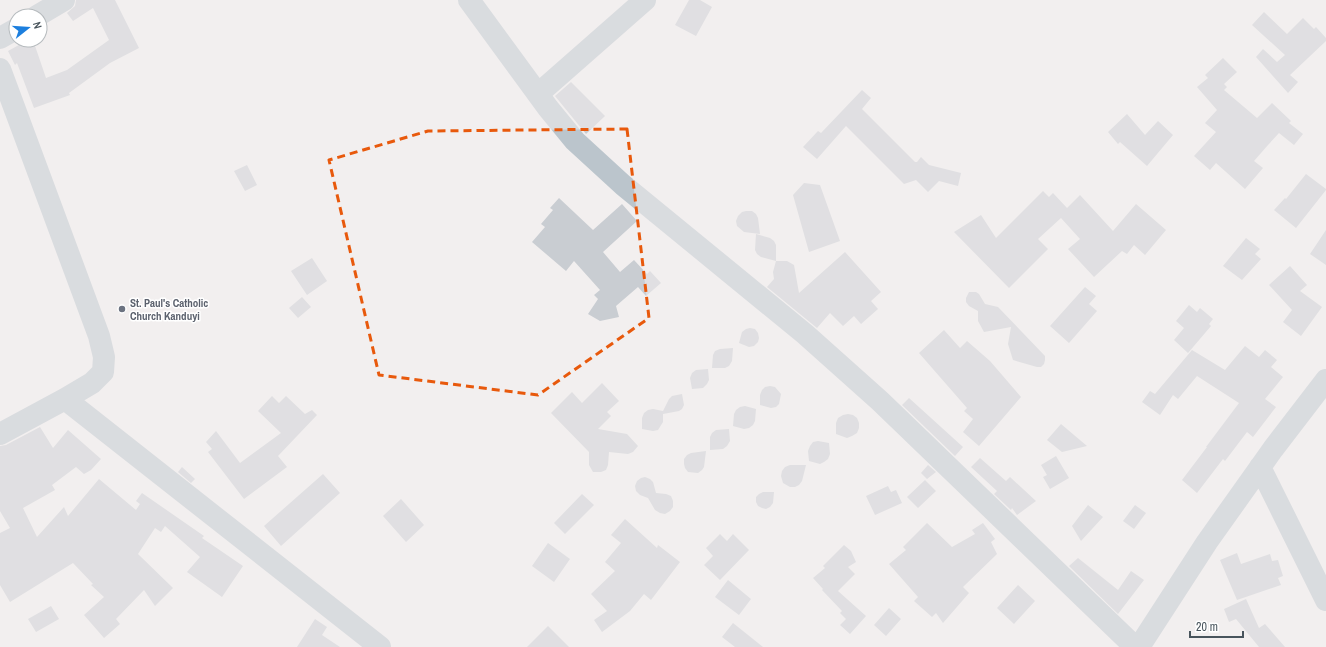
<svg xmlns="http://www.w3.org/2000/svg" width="1326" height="647" font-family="'Archivo Narrow',sans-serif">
	<rect width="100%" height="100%" fill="#f2efef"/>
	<path fill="#c9cdd2" d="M 76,0 L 115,0 L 139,48 L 110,63 L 69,93 L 70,95 L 34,108 L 17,63 L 15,65 L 8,51 L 28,40 L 33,40 L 46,78 L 67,70 L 109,40 L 93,8 L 73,21 L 67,13 L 75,6 Z
		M 689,0 L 700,0 L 712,7 L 696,36 L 675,25 Z
		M 1264,12 L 1287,34 L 1303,18 L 1314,29 L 1316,27 L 1326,38 L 1326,41 L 1290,75 L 1298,82 L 1288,93 L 1256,57 L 1263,49 L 1277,62 L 1285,55 L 1252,25 Z
		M 1223,58 L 1237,72 L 1224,84 L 1227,87 L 1224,90 L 1257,118 L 1272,103 L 1291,121 L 1289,123 L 1303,134 L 1294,145 L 1279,133 L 1268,145 L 1254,161 L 1263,168 L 1245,189 L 1216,163 L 1210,170 L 1194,156 L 1216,132 L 1205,123 L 1217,110 L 1197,87 L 1208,78 L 1205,75 Z
		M 571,82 L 605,116 L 586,134 L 555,96 Z
		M 862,90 L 871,98 L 862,109 L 915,162 L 917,162 L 921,157 L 929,165 L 961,173 L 958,186 L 939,181 L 928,192 L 916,180 L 904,184 L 846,126 L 817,159 L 803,147 L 818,131 L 821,133 Z
		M 1127,114 L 1145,135 L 1158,121 L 1173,135 L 1147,166 L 1120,142 L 1118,144 L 1108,132 Z
		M 247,165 L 257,185 L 245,191 L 234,171 Z
		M 1306,174 L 1326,189 L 1326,190 L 1296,228 L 1274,210 L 1285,198 L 1286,199 Z
		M 804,183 L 820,185 L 840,241 L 809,252 L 793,195 Z
		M 1043,191 L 1049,197 L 1053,193 L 1067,208 L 1080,195 L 1113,231 L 1136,204 L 1166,230 L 1145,255 L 1134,245 L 1127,254 L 1122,251 L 1094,277 L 1068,249 L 1080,239 L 1061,218 L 1038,239 L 1048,249 L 1009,288 L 954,232 L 981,215 L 996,238 Z
		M 559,198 L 593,230 L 622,204 L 637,221 L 603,252 L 620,272 L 634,260 L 647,274 L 650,271 L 661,283 L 646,296 L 638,287 L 616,306 L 619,317 L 600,321 L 588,314 L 598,299 L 594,295 L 600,290 L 574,261 L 566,271 L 532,242 L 545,227 L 541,224 L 553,210 L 550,208 Z
		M 746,211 L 752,211 L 756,214 L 758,218 L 760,234 L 744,232 L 737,226 L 736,221 L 738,216 L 742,212 Z
		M 1326,230 L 1326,265 L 1310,254 Z
		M 756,234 L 770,238 L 774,241 L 776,245 L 776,261 L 761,257 L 757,254 L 755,250 Z
		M 1246,238 L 1260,249 L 1255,254 L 1261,259 L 1242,280 L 1223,266 Z
		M 845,252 L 881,292 L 871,301 L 878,309 L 861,324 L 854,316 L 843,326 L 830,313 L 817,328 L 767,287 L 774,279 L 773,272 L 776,261 L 787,261 L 794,265 L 799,293 Z
		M 312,258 L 327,281 L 307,295 L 291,271 Z
		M 1290,266 L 1307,285 L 1300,291 L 1322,307 L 1301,336 L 1283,322 L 1292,310 L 1269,285 Z
		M 1085,287 L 1096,296 L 1089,304 L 1097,311 L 1069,343 L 1050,326 Z
		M 969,292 L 976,292 L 979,294 L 985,304 L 998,307 L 1045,356 L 1045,360 L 1044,364 L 1041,367 L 1037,367 L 1013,360 L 1008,344 L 1011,327 L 984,332 L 978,321 L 978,311 L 969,306 L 966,302 L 966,298 Z
		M 302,297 L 311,307 L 298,318 L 289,308 Z
		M 1189,305 L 1197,312 L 1200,308 L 1213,319 L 1209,324 L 1211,326 L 1188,353 L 1174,340 L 1184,328 L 1176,321 Z
		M 750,328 L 755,329 L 758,333 L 759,338 L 758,342 L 754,346 L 749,347 L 739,343 L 742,332 L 746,329 Z
		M 944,330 L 960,348 L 967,341 L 990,361 L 1021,397 L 979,446 L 963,432 L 973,419 L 964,411 L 967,408 L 919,353 Z
		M 1245,346 L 1259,357 L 1265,350 L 1277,360 L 1271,367 L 1283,377 L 1265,399 L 1276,407 L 1253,437 L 1247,432 L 1225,461 L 1223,459 L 1197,493 L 1182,480 L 1207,447 L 1206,447 L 1239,403 L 1197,376 L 1178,399 L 1173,395 L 1160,415 L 1142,402 L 1150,391 L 1155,394 L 1192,350 L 1225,370 Z
		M 733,348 L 732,361 L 729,366 L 725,368 L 712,368 L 713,355 L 715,351 L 720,349 Z
		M 708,369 L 709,380 L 707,384 L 703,388 L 692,389 L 690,378 L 692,373 L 696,370 Z
		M 602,383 L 619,401 L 607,412 L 611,416 L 598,429 L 627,434 L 638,446 L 633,452 L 628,454 L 609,452 L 608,465 L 606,470 L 601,472 L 593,472 L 589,465 L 589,452 L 551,413 L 572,392 L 582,403 Z
		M 770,386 L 775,387 L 781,394 L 779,404 L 776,407 L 771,408 L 760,405 L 760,395 L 762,390 L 765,387 Z
		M 682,394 L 684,405 L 682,409 L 679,411 L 663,414 L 663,422 L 658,430 L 653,431 L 642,429 L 642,418 L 644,413 L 648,410 L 653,409 L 663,411 L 669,399 L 672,396 Z
		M 272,396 L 279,403 L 286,396 L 305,414 L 312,410 L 317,415 L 278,456 L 287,467 L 244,499 L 208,452 L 212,449 L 206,442 L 216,431 L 240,463 L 281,433 L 258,411 Z
		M 909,398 L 963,447 L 955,456 L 902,405 Z
		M 745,406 L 756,409 L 755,421 L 753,425 L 749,428 L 744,429 L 733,426 L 734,414 L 736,410 L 740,407 Z
		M 848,414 L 853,415 L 857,418 L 859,423 L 859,428 L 857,433 L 852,436 L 847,438 L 836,434 L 836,423 L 838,418 L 843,415 Z
		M 1061,424 L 1087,446 L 1062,452 L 1047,440 Z
		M 40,427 L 53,448 L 68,430 L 101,459 L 91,470 L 84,474 L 76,467 L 52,485 L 55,490 L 23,508 L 37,537 L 64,507 L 68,516 L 99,479 L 136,510 L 140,504 L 136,501 L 142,493 L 204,536 L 202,538 L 243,566 L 222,597 L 187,572 L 200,557 L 165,526 L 161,532 L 155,528 L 138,554 L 173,588 L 155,606 L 144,590 L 116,619 L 120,624 L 104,638 L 84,615 L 104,597 L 91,585 L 93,584 L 73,563 L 10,602 L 0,585 L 0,533 L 10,528 L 0,511 L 0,446 L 6,445 Z
		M 729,429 L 730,441 L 727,446 L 723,449 L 710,450 L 710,437 L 712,433 L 716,430 Z
		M 818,441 L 829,443 L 830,454 L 828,459 L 824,462 L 820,464 L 809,461 L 808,451 L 810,446 L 813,442 Z
		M 706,451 L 704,467 L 702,470 L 698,473 L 688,472 L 685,468 L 684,464 L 684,459 L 687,455 L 691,453 Z
		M 1056,456 L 1069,478 L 1050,489 L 1043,477 L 1047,475 L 1041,465 Z
		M 980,458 L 1006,481 L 1010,477 L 1036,501 L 1017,515 L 1012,508 L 1011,510 L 994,494 L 997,491 L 971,467 Z
		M 790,465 L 806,465 L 802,481 L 799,485 L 795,487 L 790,487 L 783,483 L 781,476 L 782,471 L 785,467 Z
		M 928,465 L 936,472 L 927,479 L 921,473 Z
		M 182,467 L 195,479 L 191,483 L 178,472 Z
		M 323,474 L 340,493 L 281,546 L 264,526 Z
		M 645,477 L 650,479 L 653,482 L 656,493 L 666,494 L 671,496 L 673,501 L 673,507 L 670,511 L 665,514 L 660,513 L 655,510 L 648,498 L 640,495 L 636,491 L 635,486 L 637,481 L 641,478 Z
		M 925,480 L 936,491 L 918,508 L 907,497 Z
		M 888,486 L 891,492 L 896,490 L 902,503 L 875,515 L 866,496 Z
		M 763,492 L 774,492 L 773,503 L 770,507 L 766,509 L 762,508 L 758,506 L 756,502 L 756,497 L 759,494 Z
		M 582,494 L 594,505 L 565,534 L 554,523 Z
		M 401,499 L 424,525 L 406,542 L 383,516 Z
		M 1088,505 L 1103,517 L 1081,541 L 1072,526 Z
		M 1135,505 L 1146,513 L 1134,529 L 1123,521 Z
		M 625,519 L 657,548 L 658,545 L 680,562 L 651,600 L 644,594 L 630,611 L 602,632 L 594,620 L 607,611 L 591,594 L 615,571 L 605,562 L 621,543 L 611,535 Z
		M 927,523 L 952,547 L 975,534 L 972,530 L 983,523 L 995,539 L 991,542 L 997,554 L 963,587 L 969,593 L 943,623 L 936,613 L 932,617 L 914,601 L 918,597 L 889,564 L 906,550 L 903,547 Z
		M 720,534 L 727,541 L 733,534 L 749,550 L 720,580 L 704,565 L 713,556 L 706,548 Z
		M 548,543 L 570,559 L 554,582 L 532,566 Z
		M 844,545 L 851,551 L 856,562 L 848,567 L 855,574 L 838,591 L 866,616 L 850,634 L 840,625 L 846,619 L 840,613 L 842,611 L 822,590 L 823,589 L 813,578 L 825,568 L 823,566 Z
		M 1237,553 L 1241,564 L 1270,554 L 1272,561 L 1278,560 L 1283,576 L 1278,578 L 1281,585 L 1237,600 L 1220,560 Z
		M 1078,558 L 1118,590 L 1131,571 L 1144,580 L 1118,614 L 1069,566 Z
		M 728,580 L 751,599 L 739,615 L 715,597 Z
		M 1018,585 L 1035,601 L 1014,624 L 997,608 Z
		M 1246,599 L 1259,628 L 1265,624 L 1285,647 L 1259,647 L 1236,619 L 1229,622 L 1224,609 Z
		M 51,606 L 59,619 L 36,632 L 28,619 Z
		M 889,608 L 901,619 L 886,636 L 874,625 Z
		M 315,619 L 327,627 L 322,635 L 340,647 L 297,647 Z
		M 733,623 L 763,647 L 735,647 L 722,637 Z
		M 548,626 L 569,647 L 527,647 Z"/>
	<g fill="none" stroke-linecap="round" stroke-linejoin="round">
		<path stroke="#bbc5cc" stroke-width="22" d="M 469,0 L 548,108 L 575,141 L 623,185 L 805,334 L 880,401 L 1135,647
			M 37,16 L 64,0
			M 0,38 L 16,29
			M 0,69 L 99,336 L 104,357 L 103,372 L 92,383 L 65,399 L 0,434
			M 538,94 L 645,0
			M 65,399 L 380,647
			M 1260,467 L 1326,600
			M 1139,647 L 1207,542 L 1273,449 L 1326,380"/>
	</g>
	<path d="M0 0H1326V647H0ZM 627,129 L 649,318 L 538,395 L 379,375 L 329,160 L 428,131 Z" fill="#f2efef" fill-opacity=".55" fill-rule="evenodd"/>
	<path fill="none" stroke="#e8590c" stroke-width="3" stroke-dasharray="8 5" stroke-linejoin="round" d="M 627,129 L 649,318 L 538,395 L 379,375 L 329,160 L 428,131 Z"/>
	<circle fill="#6b7280" stroke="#fff" stroke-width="1.5" cx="122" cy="309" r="4"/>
	<g text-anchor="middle" stroke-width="3" stroke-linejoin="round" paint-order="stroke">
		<g font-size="11" font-weight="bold" fill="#5b616d" stroke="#fff" text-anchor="start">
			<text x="130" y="307">St. Paul's Catholic<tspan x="130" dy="13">Church Kanduyi</tspan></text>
		</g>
	</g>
	<g transform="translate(28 28) rotate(73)"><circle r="19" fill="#ffffff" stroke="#b6bbbe"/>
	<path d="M0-3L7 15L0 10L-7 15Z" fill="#1d7fde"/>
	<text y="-6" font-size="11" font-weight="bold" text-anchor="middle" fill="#48545c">N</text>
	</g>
	<path d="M1190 631v6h53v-6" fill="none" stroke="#48545c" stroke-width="2"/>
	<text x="1196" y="631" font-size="12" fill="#48545c" stroke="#ffffff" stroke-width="3" paint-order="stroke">20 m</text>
</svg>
